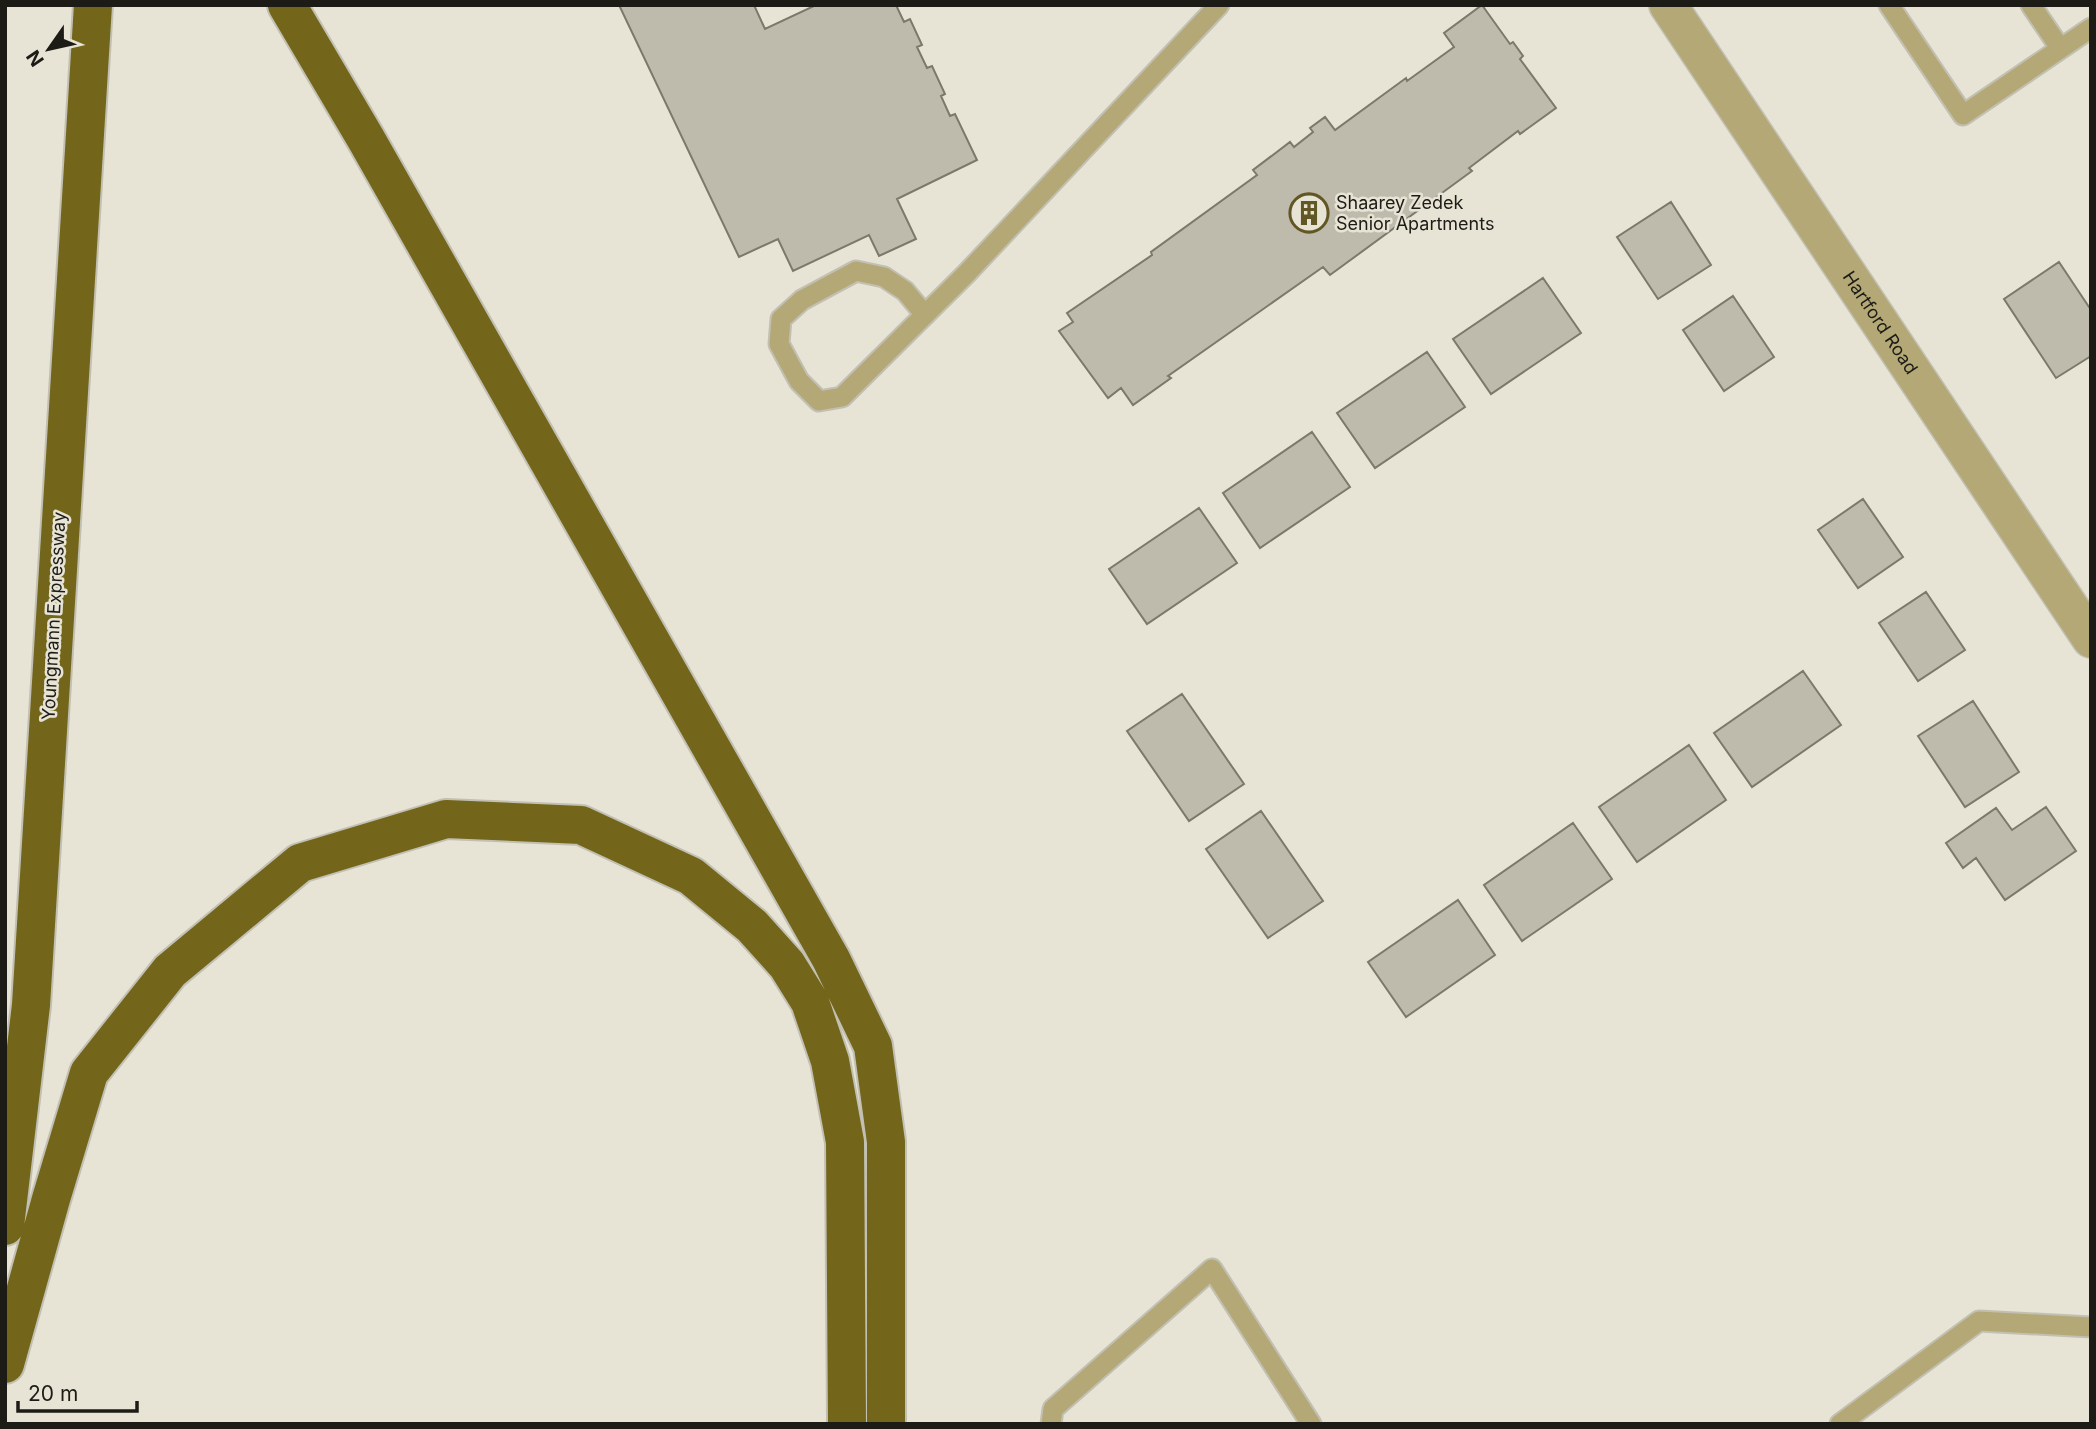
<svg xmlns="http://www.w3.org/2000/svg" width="2096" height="1429" font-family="Inter,sans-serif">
	<rect width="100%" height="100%" fill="#e7e4d5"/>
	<path fill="#bebbad" stroke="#7b796b" stroke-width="2" d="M 619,5 L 754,5 L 765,29 L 816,5 L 896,5 L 904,22 L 910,19 L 922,45 L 917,47 L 927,68 L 932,66 L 945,94 L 941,96 L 950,116 L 955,114 L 977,160 L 897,199 L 916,239 L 879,256 L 869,235 L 793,271 L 778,239 L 739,257 Z
		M 1482,5 L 1510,44 L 1513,42 L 1523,56 L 1520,59 L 1556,108 L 1520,134 L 1518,131 L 1469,168 L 1472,171 L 1330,275 L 1323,267 L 1168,376 L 1171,378 L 1133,405 L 1121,388 L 1108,398 L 1059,331 L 1073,322 L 1067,313 L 1152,255 L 1151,252 L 1257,175 L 1253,170 L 1290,142 L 1294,147 L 1313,132 L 1310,128 L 1325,117 L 1335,130 L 1406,78 L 1407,81 L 1454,47 L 1444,33 Z
		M 1671,202 L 1711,265 L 1658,299 L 1617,237 Z
		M 2059,262 L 2089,307 L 2091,306 L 2091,356 L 2056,378 L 2004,299 Z
		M 1543,278 L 1581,333 L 1491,394 L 1453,339 Z
		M 1733,296 L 1774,357 L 1724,391 L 1683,330 Z
		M 1427,352 L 1465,407 L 1375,468 L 1337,413 Z
		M 1312,432 L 1350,487 L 1260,548 L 1223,493 Z
		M 1863,499 L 1903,557 L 1858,588 L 1818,530 Z
		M 1199,508 L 1237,563 L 1147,624 L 1109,569 Z
		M 1926,592 L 1965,650 L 1918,681 L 1879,623 Z
		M 1803,671 L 1841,725 L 1752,787 L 1714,733 Z
		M 1182,694 L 1244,784 L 1189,821 L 1127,731 Z
		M 1973,701 L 2019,772 L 1965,807 L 1918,736 Z
		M 1689,745 L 1726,800 L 1637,862 L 1599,807 Z
		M 2046,807 L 2076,851 L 2005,900 L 1976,858 L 1963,868 L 1946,843 L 1996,808 L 2012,830 Z
		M 1261,811 L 1323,901 L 1268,938 L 1206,849 Z
		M 1573,823 L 1612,879 L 1522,941 L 1484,885 Z
		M 1458,900 L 1495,955 L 1406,1017 L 1368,962 Z"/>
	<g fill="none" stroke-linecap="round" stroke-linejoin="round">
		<g stroke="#c2c0b3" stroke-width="23">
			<path id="service" d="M 1889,5 L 1963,115 L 2091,28
				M 2031,5 L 2060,48
				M 925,315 L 905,291 L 884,277 L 856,271 L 802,300 L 781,319 L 779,344 L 799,381 L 819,401 L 842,397 L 966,274 L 1219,5
				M 1051,1424 L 1053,1409 L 1212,1269 L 1311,1424
				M 1840,1424 L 1979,1321 L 2091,1327"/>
		</g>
		<g stroke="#c2c0b3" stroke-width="40">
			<g id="minor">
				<path id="s1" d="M 1668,5 L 2091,639"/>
			</g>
		</g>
		<g stroke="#c2c0b3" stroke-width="42">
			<path id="motorway" d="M 287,5 L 366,139 L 831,959 L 873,1046 L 886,1142 L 886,1424
				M 5,1226 L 31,1005 L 93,5
				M 5,1364 L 51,1199 L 89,1073 L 170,971 L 300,863 L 446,819 L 581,825 L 691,876 L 752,926 L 787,965 L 810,1002 L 830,1061 L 845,1142 L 847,1424"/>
		</g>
		<use href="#service" stroke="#b4a976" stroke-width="19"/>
		<use href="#minor" stroke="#b4a976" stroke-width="37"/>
		<use href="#motorway" stroke="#73651a" stroke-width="38"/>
	</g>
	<defs>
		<g id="building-ring" transform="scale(2.0125)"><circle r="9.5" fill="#e7e4d5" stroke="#625724" stroke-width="1.5"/><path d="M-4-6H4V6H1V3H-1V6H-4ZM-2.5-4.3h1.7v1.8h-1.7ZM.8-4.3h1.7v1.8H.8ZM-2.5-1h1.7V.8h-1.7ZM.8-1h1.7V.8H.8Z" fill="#625724"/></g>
	</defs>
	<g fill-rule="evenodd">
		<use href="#building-ring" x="1309" y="213"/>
	</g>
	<g text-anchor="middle" stroke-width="5" stroke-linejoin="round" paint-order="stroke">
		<g font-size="18" fill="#1c1b16" stroke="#e7e4d5" text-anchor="start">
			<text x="1336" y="209">Shaarey Zedek<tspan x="1336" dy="21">Senior Apartments</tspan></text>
		</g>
		<g font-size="18" fill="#1c1b16" stroke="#e7e4d5">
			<text dy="6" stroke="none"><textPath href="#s1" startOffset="382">Hartford Road</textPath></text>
			<text transform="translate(54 616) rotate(-87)" y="6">Youngmann Expressway</text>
		</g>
	</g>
	<rect width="2096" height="1429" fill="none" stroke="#1c1b16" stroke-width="14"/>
	<g transform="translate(49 49) rotate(236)" stroke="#e7e4d5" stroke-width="5" paint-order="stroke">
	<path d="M0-5L12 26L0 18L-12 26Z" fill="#1c1b16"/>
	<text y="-10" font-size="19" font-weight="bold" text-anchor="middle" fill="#1c1b16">N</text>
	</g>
	<path d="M18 1401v10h119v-10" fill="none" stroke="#1c1b16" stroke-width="3.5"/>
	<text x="28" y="1401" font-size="21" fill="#1c1b16" stroke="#e7e4d5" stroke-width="5" paint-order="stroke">20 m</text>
</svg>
